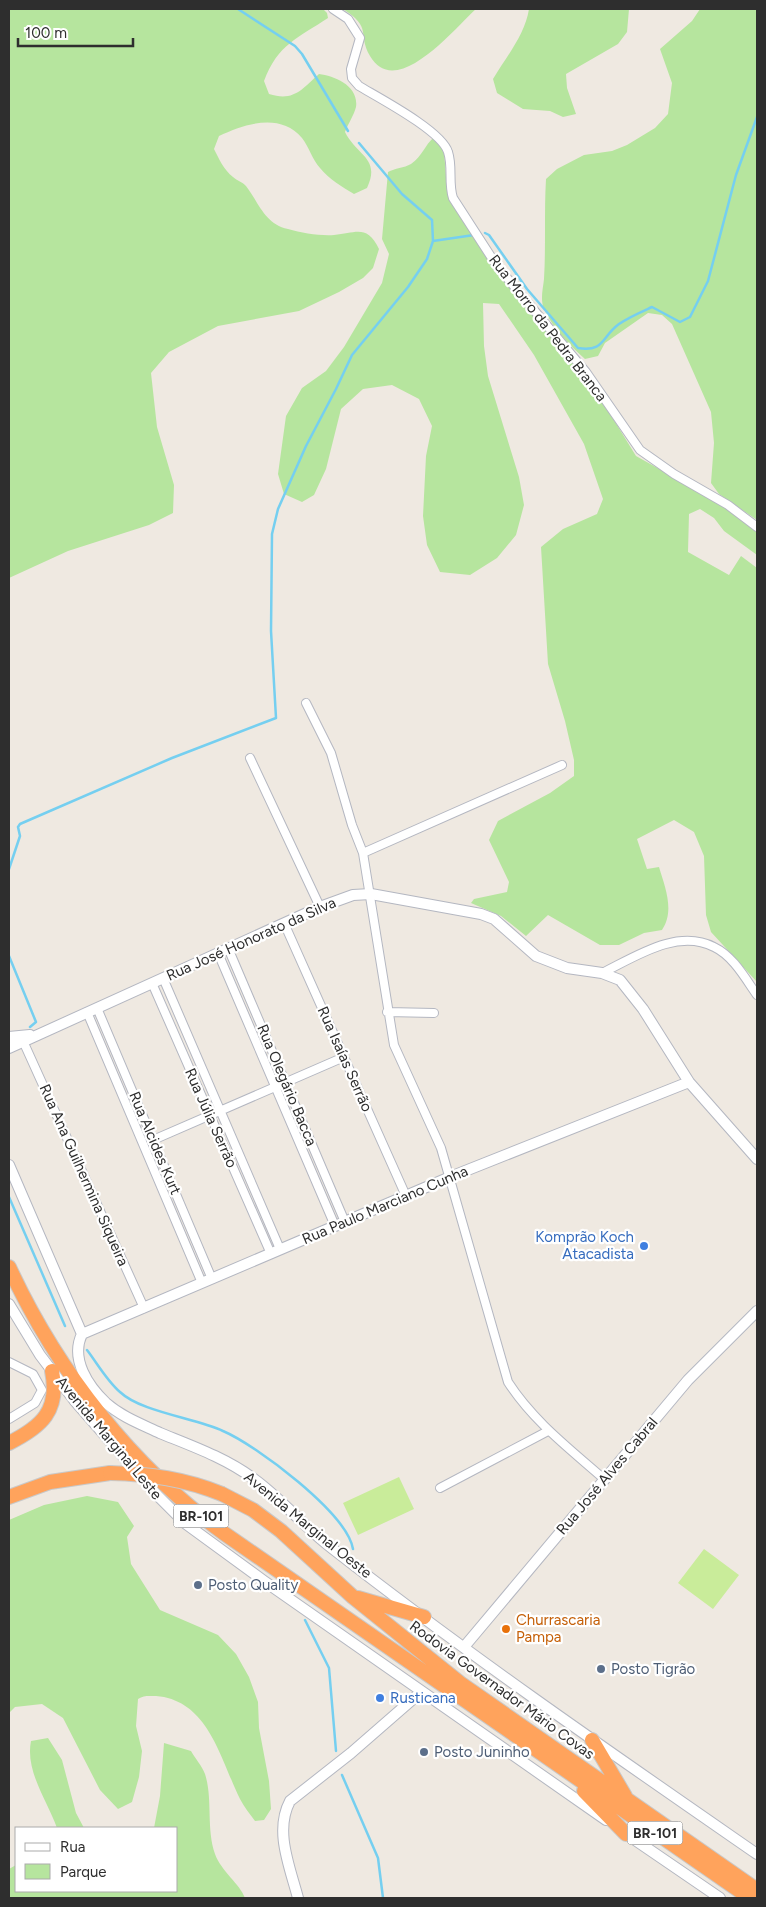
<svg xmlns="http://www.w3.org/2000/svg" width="766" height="1907" font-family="Figtree,sans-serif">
	<rect width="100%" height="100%" fill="#efe9e1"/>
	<path fill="#b6e59e" d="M 9,9 L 323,9 L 327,13 L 328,18 C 298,38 278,44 264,81 L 269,94 C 294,102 302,89 319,74 C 335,76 359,86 356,107 C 354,115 348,124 345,132 C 357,156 381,158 367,188 L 354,194 C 342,187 329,179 320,168 C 312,159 309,147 302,138 C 280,112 245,124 219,136 L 214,149 C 219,159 224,170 233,177 C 237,181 243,182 246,186 C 259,203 265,224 288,229 C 302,233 320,236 334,235 C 356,233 367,224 379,249 L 373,268 L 363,278 L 339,292 L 299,311 L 218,326 L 169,352 L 151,373 L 157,427 L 174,485 L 173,513 L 149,525 L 68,551 L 9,578 Z
		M 343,9 L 476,9 C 455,28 396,101 370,56 C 357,33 373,28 343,9 Z
		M 529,9 L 629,9 L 627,32 L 618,44 L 566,74 L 567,88 L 576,114 L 563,117 L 550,111 L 523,109 L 497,93 L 493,79 C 506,57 525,35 529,9 Z
		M 700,9 L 757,9 L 757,520 L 719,494 L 711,483 L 714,443 L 711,412 L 672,324 L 662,315 L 648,313 L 605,343 L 598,356 L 585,359 C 570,346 552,327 544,309 C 540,299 543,289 544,279 C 546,245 544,212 546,179 L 557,169 L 584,155 L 612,151 L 627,145 L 655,128 L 668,114 L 672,83 L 660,49 L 692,21 Z
		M 435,137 L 444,150 L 446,177 L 451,201 L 496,267 L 585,373 L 636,456 L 729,508 L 757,533 L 757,555 L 724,531 L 714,518 L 700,509 L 689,514 L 688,552 L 729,575 L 741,556 L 757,568 L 757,982 L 711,932 L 706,915 L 704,856 L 694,832 L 674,820 L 637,839 L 647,869 L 659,867 C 665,887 675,911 662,930 L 644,933 L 619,945 L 600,945 L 548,915 L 526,936 L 501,916 L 471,903 L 474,899 L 507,892 L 509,882 L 489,840 L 498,821 L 550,793 L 574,776 L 574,760 L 565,721 L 548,664 L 541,547 L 563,529 L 597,514 L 603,499 L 584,444 L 534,355 L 499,304 L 483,303 L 484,346 L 488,376 L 519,477 L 524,505 L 516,535 L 497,558 L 470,575 L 440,572 L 427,545 L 423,516 L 426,456 L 432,426 L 419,399 L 392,385 L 363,389 L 341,409 L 326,469 L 314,495 L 302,502 L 284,494 L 278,474 L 286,416 L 302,388 L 326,371 L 344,347 L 382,283 L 389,254 L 382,239 L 388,172 C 395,168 404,168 411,164 C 422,157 427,141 435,137 Z
		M 87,1496 L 118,1502 L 134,1526 L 127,1537 L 131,1564 L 160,1610 L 218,1635 L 236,1654 L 249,1677 L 258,1702 L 259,1728 L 269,1781 L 271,1809 L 264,1820 L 255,1821 C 250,1814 244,1807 240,1799 C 221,1761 209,1700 156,1696 C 149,1696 144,1695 138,1699 L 136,1726 L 142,1751 L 139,1777 L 132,1802 L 118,1809 L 100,1790 L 63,1718 L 42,1704 L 15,1707 L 9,1713 L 9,1520 L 44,1505 Z
		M 48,1738 L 62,1760 L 76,1813 L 84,1828 L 57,1828 C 47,1800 25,1771 31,1741 Z
		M 164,1743 L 191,1751 C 195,1758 202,1766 205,1774 C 213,1799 206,1828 215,1854 C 221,1871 240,1884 245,1898 L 9,1898 L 9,1869 L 16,1865 L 16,1891 L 176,1891 L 176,1828 L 154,1828 L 160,1796 Z"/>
	<path fill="#c9ec9a" d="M 399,1477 L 414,1509 L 358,1535 L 343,1503 Z
		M 704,1549 L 739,1575 L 713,1609 L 678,1583 Z"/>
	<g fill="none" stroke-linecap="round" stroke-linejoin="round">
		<path stroke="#75cff0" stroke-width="2.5" d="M 238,9 L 295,46 L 302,54 L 348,131
			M 485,233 L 489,235 L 527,289 L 578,348 C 605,352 601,337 619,324 C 629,317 641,312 652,307 L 680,322 L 690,317 L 708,281 L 736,175 L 757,117
			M 433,241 L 474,235
			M 9,869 L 20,836 L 18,827 L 20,824 L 172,758 L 276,718 L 271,631 L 272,534 L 278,509 L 306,446 L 336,389 L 352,355 L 408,287 L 427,259 L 433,241 L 432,220 L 402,194 L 359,143
			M 9,956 L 36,1022 L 30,1027
			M 9,1197 L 65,1326
			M 87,1350 C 97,1363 107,1381 120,1392 C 141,1412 195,1418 223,1431 C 256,1445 347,1513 353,1549
			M 305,1620 L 329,1668 L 336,1751
			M 342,1775 L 378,1858 L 383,1898"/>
		<g stroke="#b4b7c1" stroke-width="10">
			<path id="street" d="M 333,9 L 348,19 L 360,38 L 351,69 L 352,78 L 359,86 C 379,98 442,131 448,152 C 453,167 448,182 453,198 L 497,266 L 586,372 L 640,450 L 674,474 L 728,505 L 757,527
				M 306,703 L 331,753 L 352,825 L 363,853 L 394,1045 L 441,1148 L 508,1382 C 533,1421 570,1449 604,1479
				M 250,758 L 320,907
				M 363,853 L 562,765
				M 284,923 L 406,1196
				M 228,948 L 345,1222
				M 218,953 L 335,1226
				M 602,973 C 635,957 677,928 714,947 C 733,956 745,978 757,995
				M 163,978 L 280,1249
				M 152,983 L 271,1254
				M 97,1008 L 212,1279
				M 87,1012 L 202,1283
				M 387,1012 L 434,1013
				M 23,1041 L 144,1308
				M 153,1140 L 344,1057
				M 9,1362 L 33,1374 L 42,1390 L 35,1403 L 9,1419
				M 440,1488 L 548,1431"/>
		</g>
		<g stroke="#b4b7c1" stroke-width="12">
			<path id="secondary" d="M 9,1037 L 30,1035
				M 9,1048 L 320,907 L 353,895 L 371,894 L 481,914 L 494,919 L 536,956 L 567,968 L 602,973 L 620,980 L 643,1009 L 689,1082 L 757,1159
				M 9,1165 L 82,1334
				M 9,1304 L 40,1355 L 74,1400 L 156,1494 L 186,1524 L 264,1581 L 606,1820
				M 82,1334 C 70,1359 88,1386 106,1403 C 122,1417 141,1424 160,1433 C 192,1446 226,1458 254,1479 C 283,1500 305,1528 333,1549 C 470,1656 614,1755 757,1854
				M 82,1334 L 450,1177 L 689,1082
				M 464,1647 L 688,1380 L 757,1311
				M 622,1831 L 720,1898
				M 298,1898 C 290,1867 274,1831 290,1801 L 351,1753 L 421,1692"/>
		</g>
		<g stroke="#c9c9c9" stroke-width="16">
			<path id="highway" d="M 9,1267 C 57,1371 132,1467 225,1534 L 750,1898
				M 9,1443 C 41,1427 60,1411 52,1371
				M 222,1494 L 253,1510 L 281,1531 L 353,1597 L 460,1683 L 757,1890
				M 9,1497 L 50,1482 L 110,1473
				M 358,1598 L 424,1617
				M 592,1740 L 625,1796
				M 584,1791 L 626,1834"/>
		</g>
		<use href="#street" stroke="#fff" stroke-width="8"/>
		<use href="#secondary" stroke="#fff" stroke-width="10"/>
		<use href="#highway" stroke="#ffa35c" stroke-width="14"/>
		<g stroke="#c9c9c9" stroke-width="16" stroke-linecap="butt">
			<path id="highway-bridge" d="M 110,1473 C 150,1474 185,1479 222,1494"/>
		</g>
		<use href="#highway-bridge" stroke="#ffa35c" stroke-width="14"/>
	</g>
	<g fill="#3f7fe0" stroke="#fff" stroke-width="2">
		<circle cx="644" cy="1246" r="5"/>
		<circle cx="380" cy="1698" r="5"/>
	</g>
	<g fill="#5c6f8a" stroke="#fff" stroke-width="2">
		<circle cx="198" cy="1585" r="5"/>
		<circle cx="601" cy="1669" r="5"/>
		<circle cx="424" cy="1752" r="5"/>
	</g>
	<circle fill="#e8710a" stroke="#fff" stroke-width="2" cx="506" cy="1629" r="5"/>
	<g text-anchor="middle" stroke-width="4.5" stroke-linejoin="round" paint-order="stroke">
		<g fill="#fff" stroke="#6d6d6d" stroke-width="1">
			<rect x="173.5" y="1504.5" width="55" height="23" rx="4"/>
			<rect x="627.5" y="1821.5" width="55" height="23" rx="4"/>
		</g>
		<g font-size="14" font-weight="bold" fill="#2e2e2e">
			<text x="201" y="1521">BR-101</text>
			<text x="655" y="1838">BR-101</text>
		</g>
		<g font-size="15" fill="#2e2e2e" stroke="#fff">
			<text transform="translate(548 328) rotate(52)" y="5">Rua Morro da Pedra Branca</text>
			<text transform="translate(251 939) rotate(-24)" y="5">Rua José Honorato da Silva</text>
			<text transform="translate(345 1059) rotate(66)" y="5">Rua Isaías Serrão</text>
			<text transform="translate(287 1085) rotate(67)" y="5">Rua Olegário Bacca</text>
			<text transform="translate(211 1118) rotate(66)" y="5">Rua Júlia Serrão</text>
			<text transform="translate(155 1143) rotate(67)" y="5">Rua Alcides Kurt</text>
			<text transform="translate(84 1175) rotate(66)" y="5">Rua Ana Guilhermina Siqueira</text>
			<text transform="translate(385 1205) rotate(-23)" y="5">Rua Paulo Marciano Cunha</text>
			<text transform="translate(109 1438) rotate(50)" y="5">Avenida Marginal Leste</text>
			<text transform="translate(607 1476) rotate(-50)" y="5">Rua José Alves Cabral</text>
			<text transform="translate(308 1525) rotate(39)" y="5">Avenida Marginal Oeste</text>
			<text transform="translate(502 1690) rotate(36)" y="5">Rodovia Governador Mário Covas</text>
		</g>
		<g font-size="15" fill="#366cbe" stroke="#fff" text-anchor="end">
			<text x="634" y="1242">Komprão Koch<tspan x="634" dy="17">Atacadista</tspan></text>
			<text x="390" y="1703" text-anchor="start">Rusticana</text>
		</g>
		<g font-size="15" fill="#4e5e75" stroke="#fff" text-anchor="start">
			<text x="208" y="1590">Posto Quality</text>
			<text x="611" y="1674">Posto Tigrão</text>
			<text x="434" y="1757">Posto Juninho</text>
		</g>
		<g font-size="15" fill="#c56008" stroke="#fff" text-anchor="start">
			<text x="516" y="1625">Churrascaria<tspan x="516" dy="17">Pampa</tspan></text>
		</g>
	</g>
	<rect width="766" height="1907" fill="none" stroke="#2e2e2e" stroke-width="20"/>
	<rect x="15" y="1827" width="162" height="65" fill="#ffffff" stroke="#ababab"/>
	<rect x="25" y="1843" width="25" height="8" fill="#ffffff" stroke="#ababab"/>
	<text x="60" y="1852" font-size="15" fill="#2e2e2e">Rua</text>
	<rect x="25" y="1864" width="25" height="15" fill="#b6e59e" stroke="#ababab"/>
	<text x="60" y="1877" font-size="15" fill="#2e2e2e">Parque</text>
	<path d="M18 38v8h115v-8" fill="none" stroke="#2e2e2e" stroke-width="2.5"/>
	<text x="25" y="38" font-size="15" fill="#2e2e2e" stroke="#ffffff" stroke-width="4" paint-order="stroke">100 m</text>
</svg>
